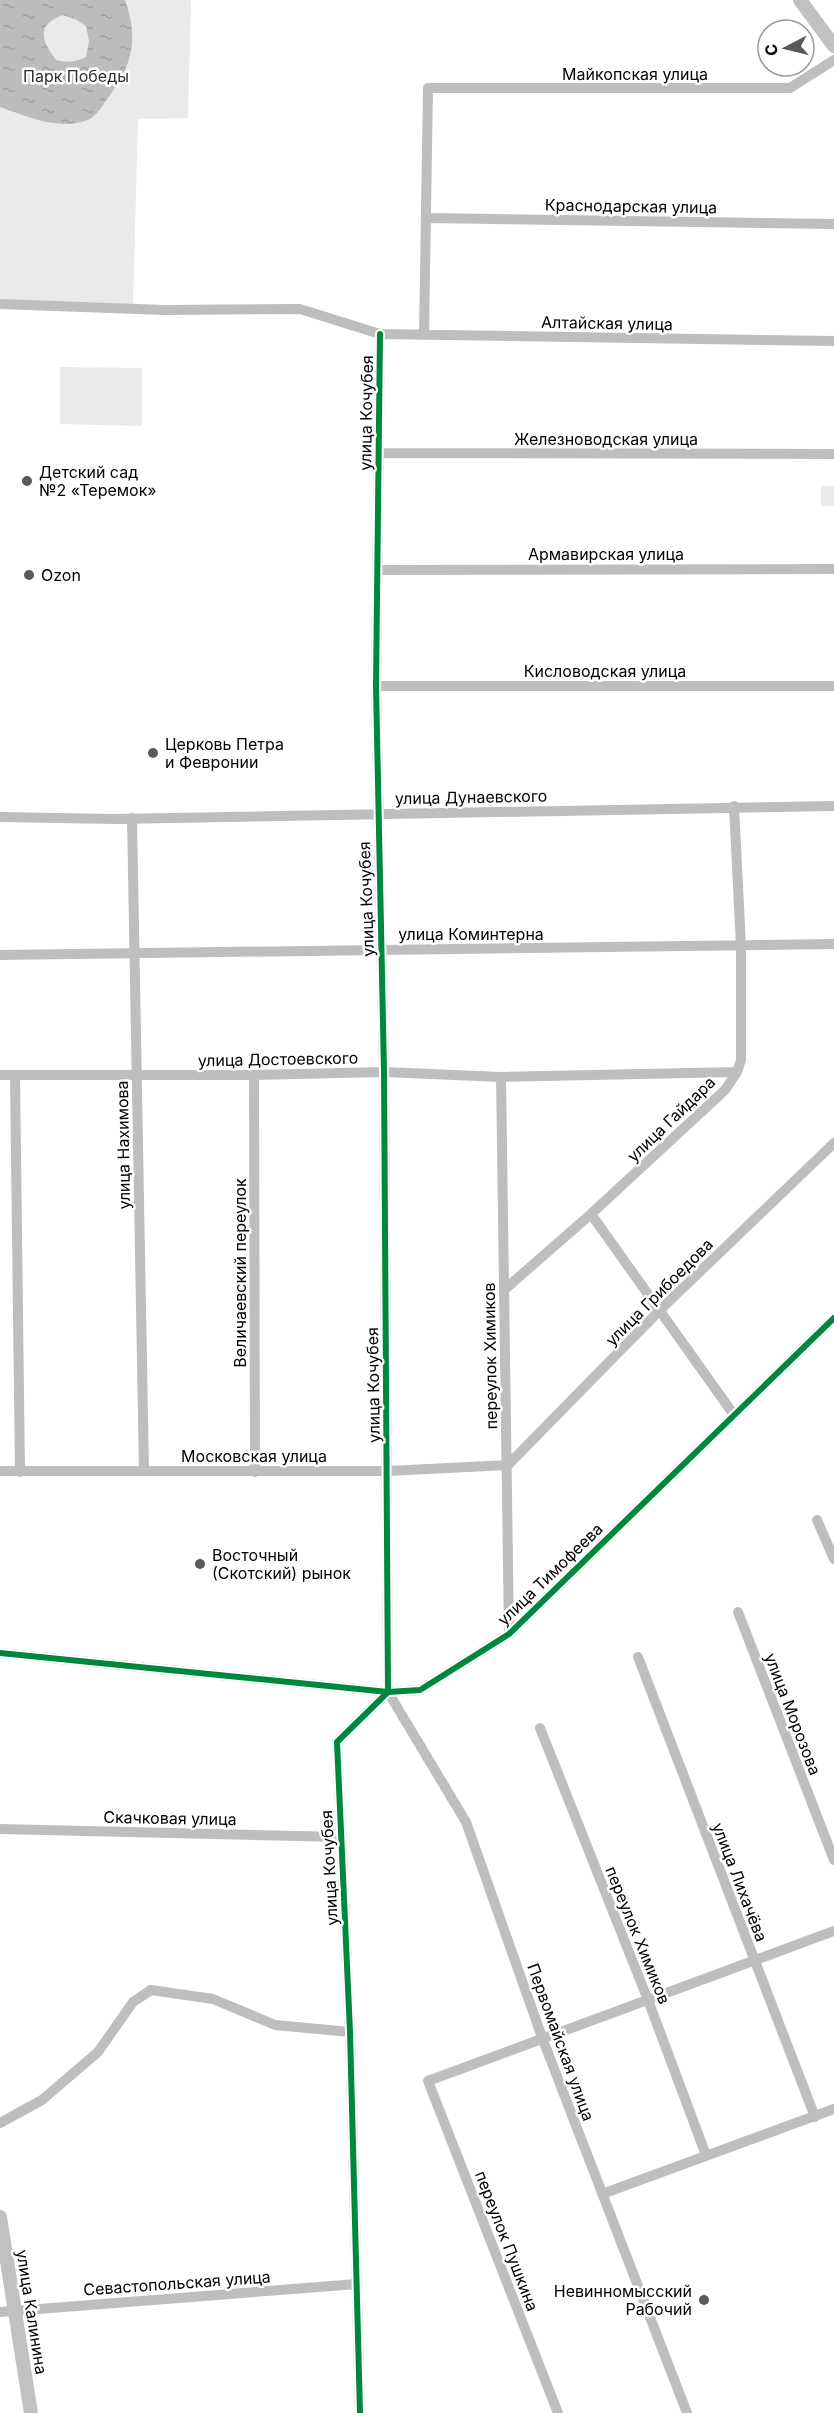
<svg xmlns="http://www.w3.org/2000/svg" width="834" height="2413" font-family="Inter,sans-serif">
	<defs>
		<pattern id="water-ripples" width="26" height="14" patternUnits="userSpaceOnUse" patternTransform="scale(1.5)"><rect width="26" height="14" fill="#bcbcbc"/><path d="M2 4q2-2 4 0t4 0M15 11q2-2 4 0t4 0" fill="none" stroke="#a0a0a0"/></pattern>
	</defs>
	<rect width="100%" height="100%" fill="#fff"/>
	<path fill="#eaeaea" d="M 0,0 L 191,0 L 188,118 L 138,119 L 133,307 L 0,303 Z
		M 60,367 L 142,368 L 142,426 L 60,424 Z
		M 821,486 L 834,486 L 834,506 L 821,506 Z"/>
	<path fill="url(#water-ripples)" fill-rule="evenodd" d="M 0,0 L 125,0 C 140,41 131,69 105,102 C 100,110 94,118 85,121 C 57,130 26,116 0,107 ZM 63,15 L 77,20 L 86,26 L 89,41 L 86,57 C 76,62 67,63 56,60 C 42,41 35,25 63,15 Z"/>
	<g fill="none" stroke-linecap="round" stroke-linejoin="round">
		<path stroke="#bebebe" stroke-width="10" d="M 427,218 L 834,224
			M 0,304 L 164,310 L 300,309 L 380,334 L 834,341
			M 424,335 L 428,88 L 790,88 L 834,60
			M 379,453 L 834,454
			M 378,570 L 834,569
			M 376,686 L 834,686
			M 0,817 L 115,819 L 834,806
			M 132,818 L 144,1471
			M 0,955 L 834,944
			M 0,1075 L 254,1075 L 384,1072 L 501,1077 L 737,1072
			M 15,1075 L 20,1472
			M 254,1075 L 255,1472
			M 501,1077 L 509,1634
			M 591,1214 L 734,1415
			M 504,1290 L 591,1214 L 725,1090 L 737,1072 L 741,1060 L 741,946 L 734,806
			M 0,1471 L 388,1471 L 508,1465 L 660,1310 L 834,1143
			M 817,1520 L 834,1559
			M 738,1612 L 834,1860
			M 0,1653 L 388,1692 L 420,1690 L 509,1634 L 834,1318
			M 638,1657 L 815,2117
			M 388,1692 L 466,1822 L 543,2040 L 687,2413
			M 540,1728 L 648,2000 L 706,2155
			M 0,1829 L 340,1837
			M 0,2123 L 42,2100 L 98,2052 L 133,2002 L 151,1990 L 213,1999 L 275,2025 L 350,2032
			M 602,2194 L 834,2109
			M 0,2312 L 357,2284
			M 360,2413 L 350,2032 L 337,1742 L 388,1692 L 384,1072 L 376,686 L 380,334
			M 558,2413 L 428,2081 L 834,1931"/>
		<path stroke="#c1c1c1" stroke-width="14" d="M 800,0 L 834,46
			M 0,2217 L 31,2413"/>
		<g stroke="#fff" stroke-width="10">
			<path id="cycleway" d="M 0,1653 L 388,1692 L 420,1690 L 509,1634 L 834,1318
				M 360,2413 L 350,2032 L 337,1742 L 388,1692 L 384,1072 L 376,686 L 380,334"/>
		</g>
		<use href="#cycleway" stroke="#00873e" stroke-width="6"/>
	</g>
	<g fill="#595959" stroke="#fff" stroke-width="2">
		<circle cx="27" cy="481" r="6"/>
		<circle cx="29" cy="575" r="6"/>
		<circle cx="153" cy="753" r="6"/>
		<circle cx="200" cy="1564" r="6"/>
		<circle cx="704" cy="2300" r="6"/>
	</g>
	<g text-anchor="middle" stroke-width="5" stroke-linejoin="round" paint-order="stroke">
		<g font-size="16" fill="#000" stroke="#fff">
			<text x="635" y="80">Майкопская улица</text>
			<text transform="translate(631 206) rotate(1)" y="6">Краснодарская улица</text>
			<text transform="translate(607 323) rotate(1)" y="6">Алтайская улица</text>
			<text transform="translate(366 413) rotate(-89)" y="6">улица Кочубея</text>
			<text x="606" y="445">Железноводская улица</text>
			<text x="606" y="560">Армавирская улица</text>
			<text x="605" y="677">Кисловодская улица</text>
			<text transform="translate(471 797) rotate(-1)" y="6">улица Дунаевского</text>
			<text transform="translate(366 899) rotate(-92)" y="6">улица Кочубея</text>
			<text x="471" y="940">улица Коминтерна</text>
			<text transform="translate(278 1059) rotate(-1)" y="6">улица Достоевского</text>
			<text transform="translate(671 1119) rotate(-44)" y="6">улица Гайдара</text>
			<text transform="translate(123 1145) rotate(-91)" y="6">улица Нахимова</text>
			<text transform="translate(240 1273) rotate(-90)" y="6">Величаевский переулок</text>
			<text transform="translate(659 1292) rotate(-45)" y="6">улица Грибоедова</text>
			<text transform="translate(490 1356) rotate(-91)" y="6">переулок Химиков</text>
			<text transform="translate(373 1385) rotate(-91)" y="6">улица Кочубея</text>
			<text x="254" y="1462">Московская улица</text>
			<text transform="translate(550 1574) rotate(-44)" y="6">улица Тимофеева</text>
			<text transform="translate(793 1714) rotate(69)" y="6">улица Морозова</text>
			<text transform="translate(170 1818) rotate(1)" y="6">Скачковая улица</text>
			<text transform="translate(329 1868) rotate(-93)" y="6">улица Кочубея</text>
			<text transform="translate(740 1882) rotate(69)" y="6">улица Лихачёва</text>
			<text transform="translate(638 1935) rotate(68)" y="6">переулок Химиков</text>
			<text transform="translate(561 2042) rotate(70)" y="6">Первомайская улица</text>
			<text transform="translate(507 2241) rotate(69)" y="6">переулок Пушкина</text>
			<text transform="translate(177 2283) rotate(-4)" y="6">Севастопольская улица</text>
			<text transform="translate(32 2312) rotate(81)" y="6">улица Калинина</text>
		</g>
		<g font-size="16" fill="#2f2f2f" stroke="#fff">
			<text x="76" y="82">Парк Победы</text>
		</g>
		<g font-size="16" fill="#000" stroke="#fff" text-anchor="start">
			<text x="39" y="478">Детский сад<tspan x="39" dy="18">№2 «Теремок»</tspan></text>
			<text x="41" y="581">Ozon</text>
			<text x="165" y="750">Церковь Петра<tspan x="165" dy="18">и Февронии</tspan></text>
			<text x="212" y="1561">Восточный<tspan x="212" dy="18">(Скотский) рынок</tspan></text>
			<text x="692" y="2297" text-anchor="end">Невинномысский<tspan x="692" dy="18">Рабочий</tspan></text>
		</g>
	</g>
	<g transform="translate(786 48) rotate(263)"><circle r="28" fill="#ffffff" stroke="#999999" stroke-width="1.5"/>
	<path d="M0-4.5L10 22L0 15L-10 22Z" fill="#595959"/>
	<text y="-9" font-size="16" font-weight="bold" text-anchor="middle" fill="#000000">С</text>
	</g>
</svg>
